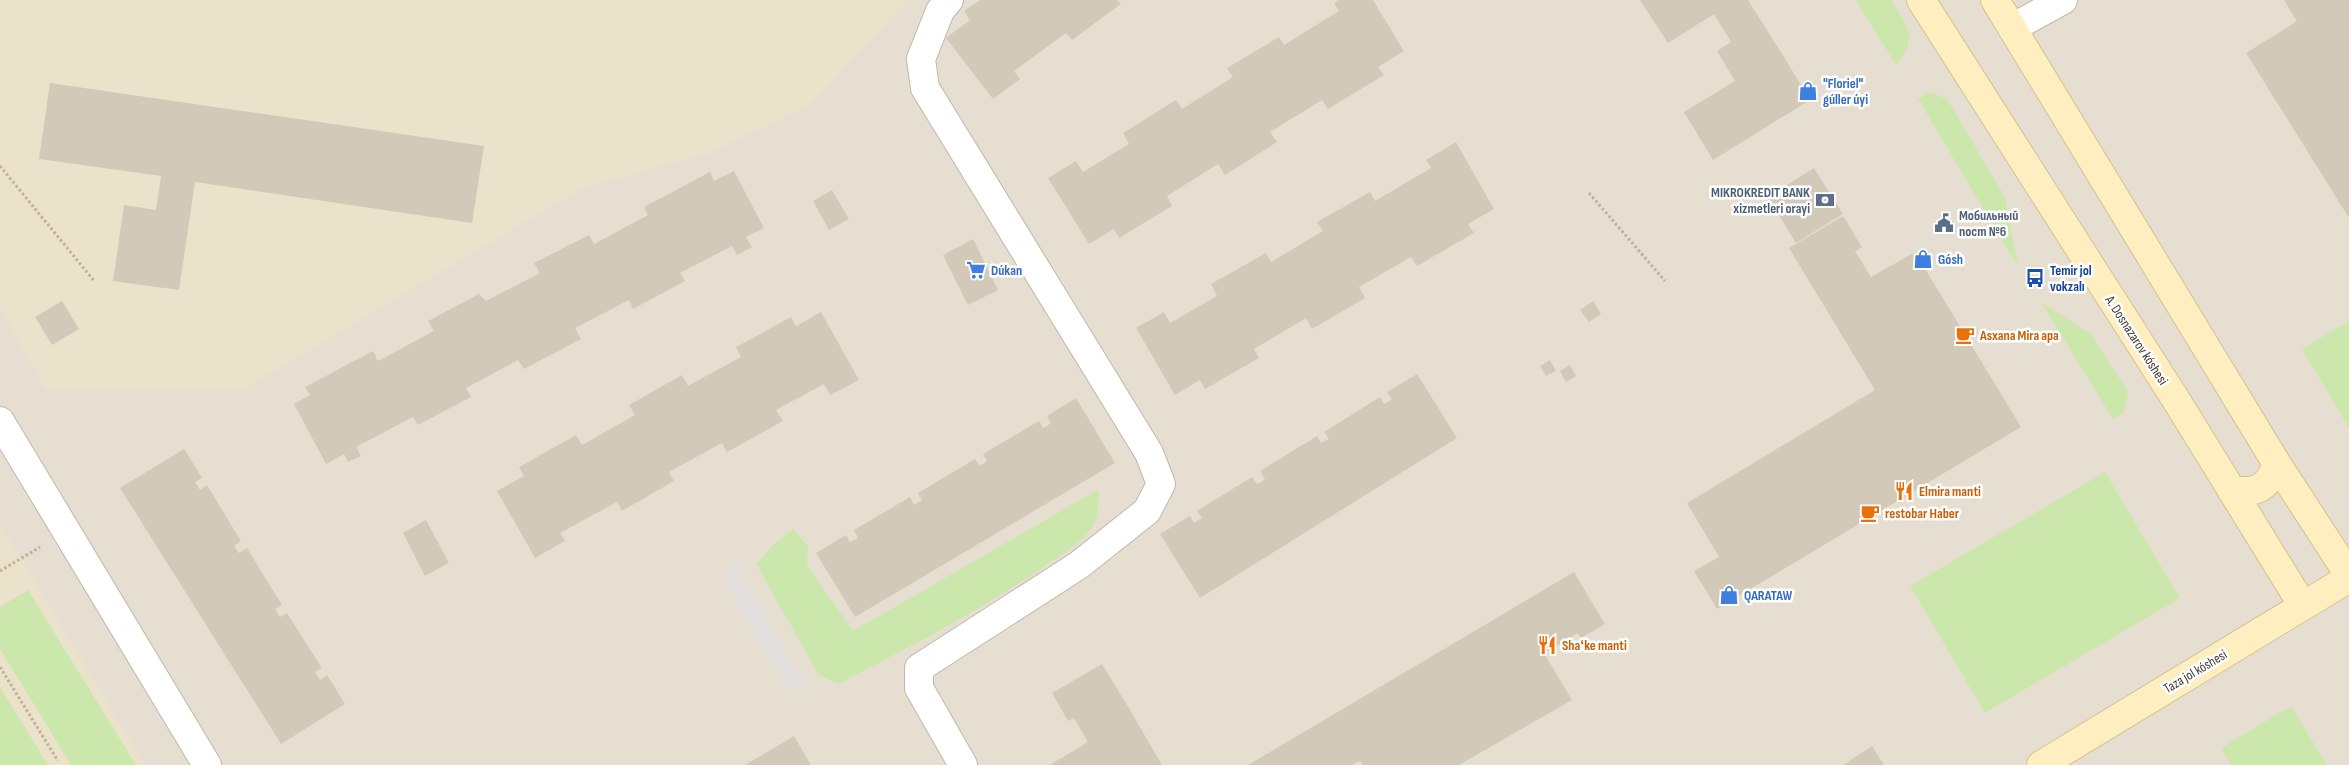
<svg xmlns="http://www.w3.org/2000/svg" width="2349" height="765" font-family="'Sofia Sans Condensed',sans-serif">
	<rect width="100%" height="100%" fill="#f2ede3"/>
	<path fill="#e6dfd1" d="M 0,0 L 2349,0 L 2349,765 L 0,765 Z"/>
	<path fill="#ebe2cc" d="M 0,0 L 907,0 L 810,105 L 709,153 L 584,187 L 242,390 L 46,389 L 0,308 Z
		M 0,525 L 21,559 L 145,765 L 0,765 Z"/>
	<path fill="#cce7ab" d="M 1856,0 L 1891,0 C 1908,27 1919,37 1896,65 Z
		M 1930,92 L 1947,99 L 2005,197 L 2018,267 L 1918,99 Z
		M 2041,302 L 2091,334 L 2128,392 L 2124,413 L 2113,419 Z
		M 2349,321 L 2349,428 L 2302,349 Z
		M 2105,472 L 2180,598 L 1985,713 L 1910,586 Z
		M 1099,489 C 1098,502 1099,518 1091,529 C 1078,545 1059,556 1043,567 C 978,612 908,648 838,684 L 819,675 L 756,564 L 775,543 L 793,529 L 808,546 L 807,565 L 853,631 Z
		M 28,590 L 136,765 L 71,765 L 0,649 L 0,607 Z
		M 0,687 L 48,765 L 0,765 Z
		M 2291,706 L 2327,765 L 2231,765 L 2221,748 Z"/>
	<path fill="#e2dfdc" d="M 734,561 L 808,689 L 788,690 L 724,582 Z"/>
	<path fill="#d3c9b8" d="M 980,0 L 1117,0 L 1121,4 L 1072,40 L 1066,33 L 1014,71 L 1020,79 L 993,99 L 946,38 L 970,20 L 964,11 Z
		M 1339,0 L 1373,0 L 1404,51 L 1378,67 L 1384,75 L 1328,109 L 1322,100 L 1270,132 L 1277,142 L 1225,175 L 1218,164 L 1167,196 L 1172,206 L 1119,238 L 1114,229 L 1089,244 L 1048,178 L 1076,161 L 1083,172 L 1129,144 L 1123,133 L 1176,100 L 1182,109 L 1233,77 L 1227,68 L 1279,37 L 1284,45 L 1339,11 L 1334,3 Z
		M 1640,0 L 1748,0 L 1781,52 L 1763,63 L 1781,52 L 1810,100 L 1713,160 L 1684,112 L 1735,81 L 1717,51 L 1731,42 L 1714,14 L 1668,43 Z
		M 2284,0 L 2349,0 L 2349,218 L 2246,53 L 2297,21 Z
		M 50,83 L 484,146 L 472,223 L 195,182 L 179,290 L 113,281 L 124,205 L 156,210 L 161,176 L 39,159 Z
		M 1456,142 L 1494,209 L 1468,224 L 1474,233 L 1417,266 L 1411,257 L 1359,287 L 1365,298 L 1312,329 L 1306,318 L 1254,349 L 1259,358 L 1205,389 L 1200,380 L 1175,395 L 1136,328 L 1164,312 L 1170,323 L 1217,296 L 1211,284 L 1266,253 L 1271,262 L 1323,231 L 1317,222 L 1370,192 L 1375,201 L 1431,168 L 1426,160 Z
		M 1814,168 L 1843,214 L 1796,243 L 1768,197 Z
		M 734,171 L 764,228 L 746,237 L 752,247 L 737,255 L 732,246 L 680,273 L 685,281 L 633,309 L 629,300 L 575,328 L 581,339 L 524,369 L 518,360 L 466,388 L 471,397 L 418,425 L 413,417 L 356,447 L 361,456 L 348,462 L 344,454 L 326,464 L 294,404 L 310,395 L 305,387 L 373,351 L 378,361 L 434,331 L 428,321 L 479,294 L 486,301 L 540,273 L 534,263 L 589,235 L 594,244 L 648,215 L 644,207 L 710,172 L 714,181 Z
		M 832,190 L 849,219 L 829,230 L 813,201 Z
		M 1843,216 L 1862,247 L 1855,251 L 1871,277 L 1915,252 L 2021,427 L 1717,609 L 1694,571 L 1719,557 L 1687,503 L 1875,390 L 1789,248 Z
		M 973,239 L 998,290 L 968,305 L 943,255 Z
		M 62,301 L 79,329 L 52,345 L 35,317 Z
		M 1593,301 L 1601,314 L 1589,322 L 1580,310 Z
		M 821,312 L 859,380 L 830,395 L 824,384 L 776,410 L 783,421 L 727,452 L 722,443 L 669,472 L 674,481 L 622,511 L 617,502 L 560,533 L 565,541 L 535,558 L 497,491 L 524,476 L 519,467 L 576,435 L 582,445 L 635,415 L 629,405 L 682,375 L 688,386 L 741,357 L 736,347 L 791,317 L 796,326 Z
		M 1550,360 L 1556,371 L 1546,376 L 1540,366 Z
		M 1570,365 L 1576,376 L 1566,382 L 1560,371 Z
		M 1417,374 L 1457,438 L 1200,598 L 1160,534 L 1190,516 L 1194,523 L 1202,518 L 1197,511 L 1252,477 L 1257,484 L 1261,482 L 1265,479 L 1260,471 L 1317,436 L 1321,443 L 1329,439 L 1324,432 L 1380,397 L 1384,404 L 1392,399 L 1387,392 Z
		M 1076,398 L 1115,463 L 855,617 L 816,553 L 846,535 L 850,542 L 858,538 L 854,530 L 910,497 L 914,505 L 922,500 L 918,493 L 975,459 L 980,466 L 983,464 L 987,461 L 983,454 L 1039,421 L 1043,428 L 1047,426 L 1051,423 L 1047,416 Z
		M 184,449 L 202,478 L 195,482 L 200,490 L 207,485 L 241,541 L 234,546 L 239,553 L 247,548 L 282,605 L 275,609 L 280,617 L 287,613 L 322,668 L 315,672 L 320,680 L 327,675 L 345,704 L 281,744 L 120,488 Z
		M 426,520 L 449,563 L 425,576 L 403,533 Z
		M 1574,572 L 1605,624 L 1581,638 L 1578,633 L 1544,653 L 1572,700 L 1459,765 L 1363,765 L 1360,761 L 1352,765 L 1248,765 Z
		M 1102,664 L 1130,710 L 1162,765 L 1050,765 L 1088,742 L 1074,718 L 1068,721 L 1052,693 Z
		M 794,736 L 811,765 L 745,765 Z
		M 1872,746 L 1884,765 L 1843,765 Z"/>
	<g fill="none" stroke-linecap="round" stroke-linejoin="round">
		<g stroke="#c0b8a9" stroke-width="30">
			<path id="street" d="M 949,0 L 940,11 L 921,59 L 925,88 L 1149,453 L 1161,484 L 1147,511 L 1079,565 L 919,668 L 919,688 L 963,765
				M 2012,28 L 2063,0
				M 0,421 L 207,765"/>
		</g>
		<g stroke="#d3c192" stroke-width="30">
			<path id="secondary" d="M 1921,0 L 2178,403 L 2303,606
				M 1995,0 L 2277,464 L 2349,575
				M 2231,490 C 2257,494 2268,488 2277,464
				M 2041,765 L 2349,578"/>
		</g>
		<path stroke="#bfb197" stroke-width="3" stroke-dasharray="2.5 2.5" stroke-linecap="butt" d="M 0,166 L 95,282
			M 1589,193 L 1665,281
			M 0,571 L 40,547
			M 0,667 L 58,761"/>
		<use href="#street" stroke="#fff" stroke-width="28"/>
		<use href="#secondary" stroke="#ffefc0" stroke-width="28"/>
	</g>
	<defs>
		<g id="shop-bare" transform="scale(1.5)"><path d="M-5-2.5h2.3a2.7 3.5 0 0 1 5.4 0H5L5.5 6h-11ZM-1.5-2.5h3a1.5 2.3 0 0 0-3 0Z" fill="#3f7fe0" stroke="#fff" stroke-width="2.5" paint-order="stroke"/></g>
		<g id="bank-bare" transform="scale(1.5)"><path d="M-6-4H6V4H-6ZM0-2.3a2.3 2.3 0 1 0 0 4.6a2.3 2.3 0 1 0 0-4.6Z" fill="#5c6f8a" stroke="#fff" stroke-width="2.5" paint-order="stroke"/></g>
		<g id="civic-bare" transform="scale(1.5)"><path d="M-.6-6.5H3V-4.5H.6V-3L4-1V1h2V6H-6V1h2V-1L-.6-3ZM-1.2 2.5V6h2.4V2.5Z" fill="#5c6f8a" stroke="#fff" stroke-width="2.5" paint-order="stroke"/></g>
		<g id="supermarket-bare" transform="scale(1.5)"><path d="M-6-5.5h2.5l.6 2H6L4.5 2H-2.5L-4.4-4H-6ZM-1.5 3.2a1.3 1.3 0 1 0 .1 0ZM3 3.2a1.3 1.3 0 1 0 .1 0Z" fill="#3f7fe0" stroke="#fff" stroke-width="2.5" paint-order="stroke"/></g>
		<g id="bus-bare" transform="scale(1.5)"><path d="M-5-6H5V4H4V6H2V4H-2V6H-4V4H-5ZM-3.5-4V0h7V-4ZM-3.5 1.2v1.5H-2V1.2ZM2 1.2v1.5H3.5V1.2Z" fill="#1a4fb4" stroke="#fff" stroke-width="2.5" paint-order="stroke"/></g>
		<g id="cafe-bare" transform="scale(1.5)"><path d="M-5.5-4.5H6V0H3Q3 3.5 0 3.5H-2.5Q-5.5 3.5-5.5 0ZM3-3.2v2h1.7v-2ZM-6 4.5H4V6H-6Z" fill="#e8710a" stroke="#fff" stroke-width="2.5" paint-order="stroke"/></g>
		<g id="restaurant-bare" transform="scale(1.5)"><path d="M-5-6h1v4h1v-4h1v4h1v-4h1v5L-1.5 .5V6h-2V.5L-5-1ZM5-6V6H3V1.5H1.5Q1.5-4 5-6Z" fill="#e8710a" stroke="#fff" stroke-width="2.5" paint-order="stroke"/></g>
	</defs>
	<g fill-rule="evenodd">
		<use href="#shop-bare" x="1808" y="91"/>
		<use href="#bank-bare" x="1825" y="200"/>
		<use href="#civic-bare" x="1944" y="223"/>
		<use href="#shop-bare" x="1923" y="259"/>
		<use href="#supermarket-bare" x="976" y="270"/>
		<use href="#bus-bare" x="2035" y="278"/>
		<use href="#cafe-bare" x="1965" y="335"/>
		<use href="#restaurant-bare" x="1904" y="491"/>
		<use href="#cafe-bare" x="1870" y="513"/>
		<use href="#shop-bare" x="1729" y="595"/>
		<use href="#restaurant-bare" x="1547" y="645"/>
	</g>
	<g text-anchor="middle" stroke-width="5" stroke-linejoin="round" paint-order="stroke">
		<g font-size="14" font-weight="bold" fill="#366cbe" stroke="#fff" text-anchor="start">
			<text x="1823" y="88">"Floriel"<tspan x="1823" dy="16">gúller úyi</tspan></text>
			<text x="1938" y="264">Gósh</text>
			<text x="991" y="275">Dúkan</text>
			<text x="1744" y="600">QARATAW</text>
		</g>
		<g font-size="14" font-weight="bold" fill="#4e5e75" stroke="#fff" text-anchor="end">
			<text x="1810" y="197">MIKROKREDIT BANK<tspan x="1810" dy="16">xizmetleri orayi</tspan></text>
			<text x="1959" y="220" text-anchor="start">Мобильный<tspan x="1959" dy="16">пост №6</tspan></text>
		</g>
		<g font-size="14" font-weight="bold" fill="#164399" stroke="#fff" text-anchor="start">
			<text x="2050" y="275">Temir jol<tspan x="2050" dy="16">vokzalı</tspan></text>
		</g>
		<g font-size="14" font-weight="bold" fill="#c56008" stroke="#fff" text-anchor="start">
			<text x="1980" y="340">Asxana Mira apa</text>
			<text x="1919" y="496">Elmira manti</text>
			<text x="1885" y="518">restobar Haber</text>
			<text x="1562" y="650">Shaʻke manti</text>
		</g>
		<g font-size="14" fill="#433d33" stroke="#fff">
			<text transform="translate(2137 340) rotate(57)" y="5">A. Dosnazarov kóshesi</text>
			<text transform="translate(2195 671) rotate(-31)" y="5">Taza jol kóshesi</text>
		</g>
	</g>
</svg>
